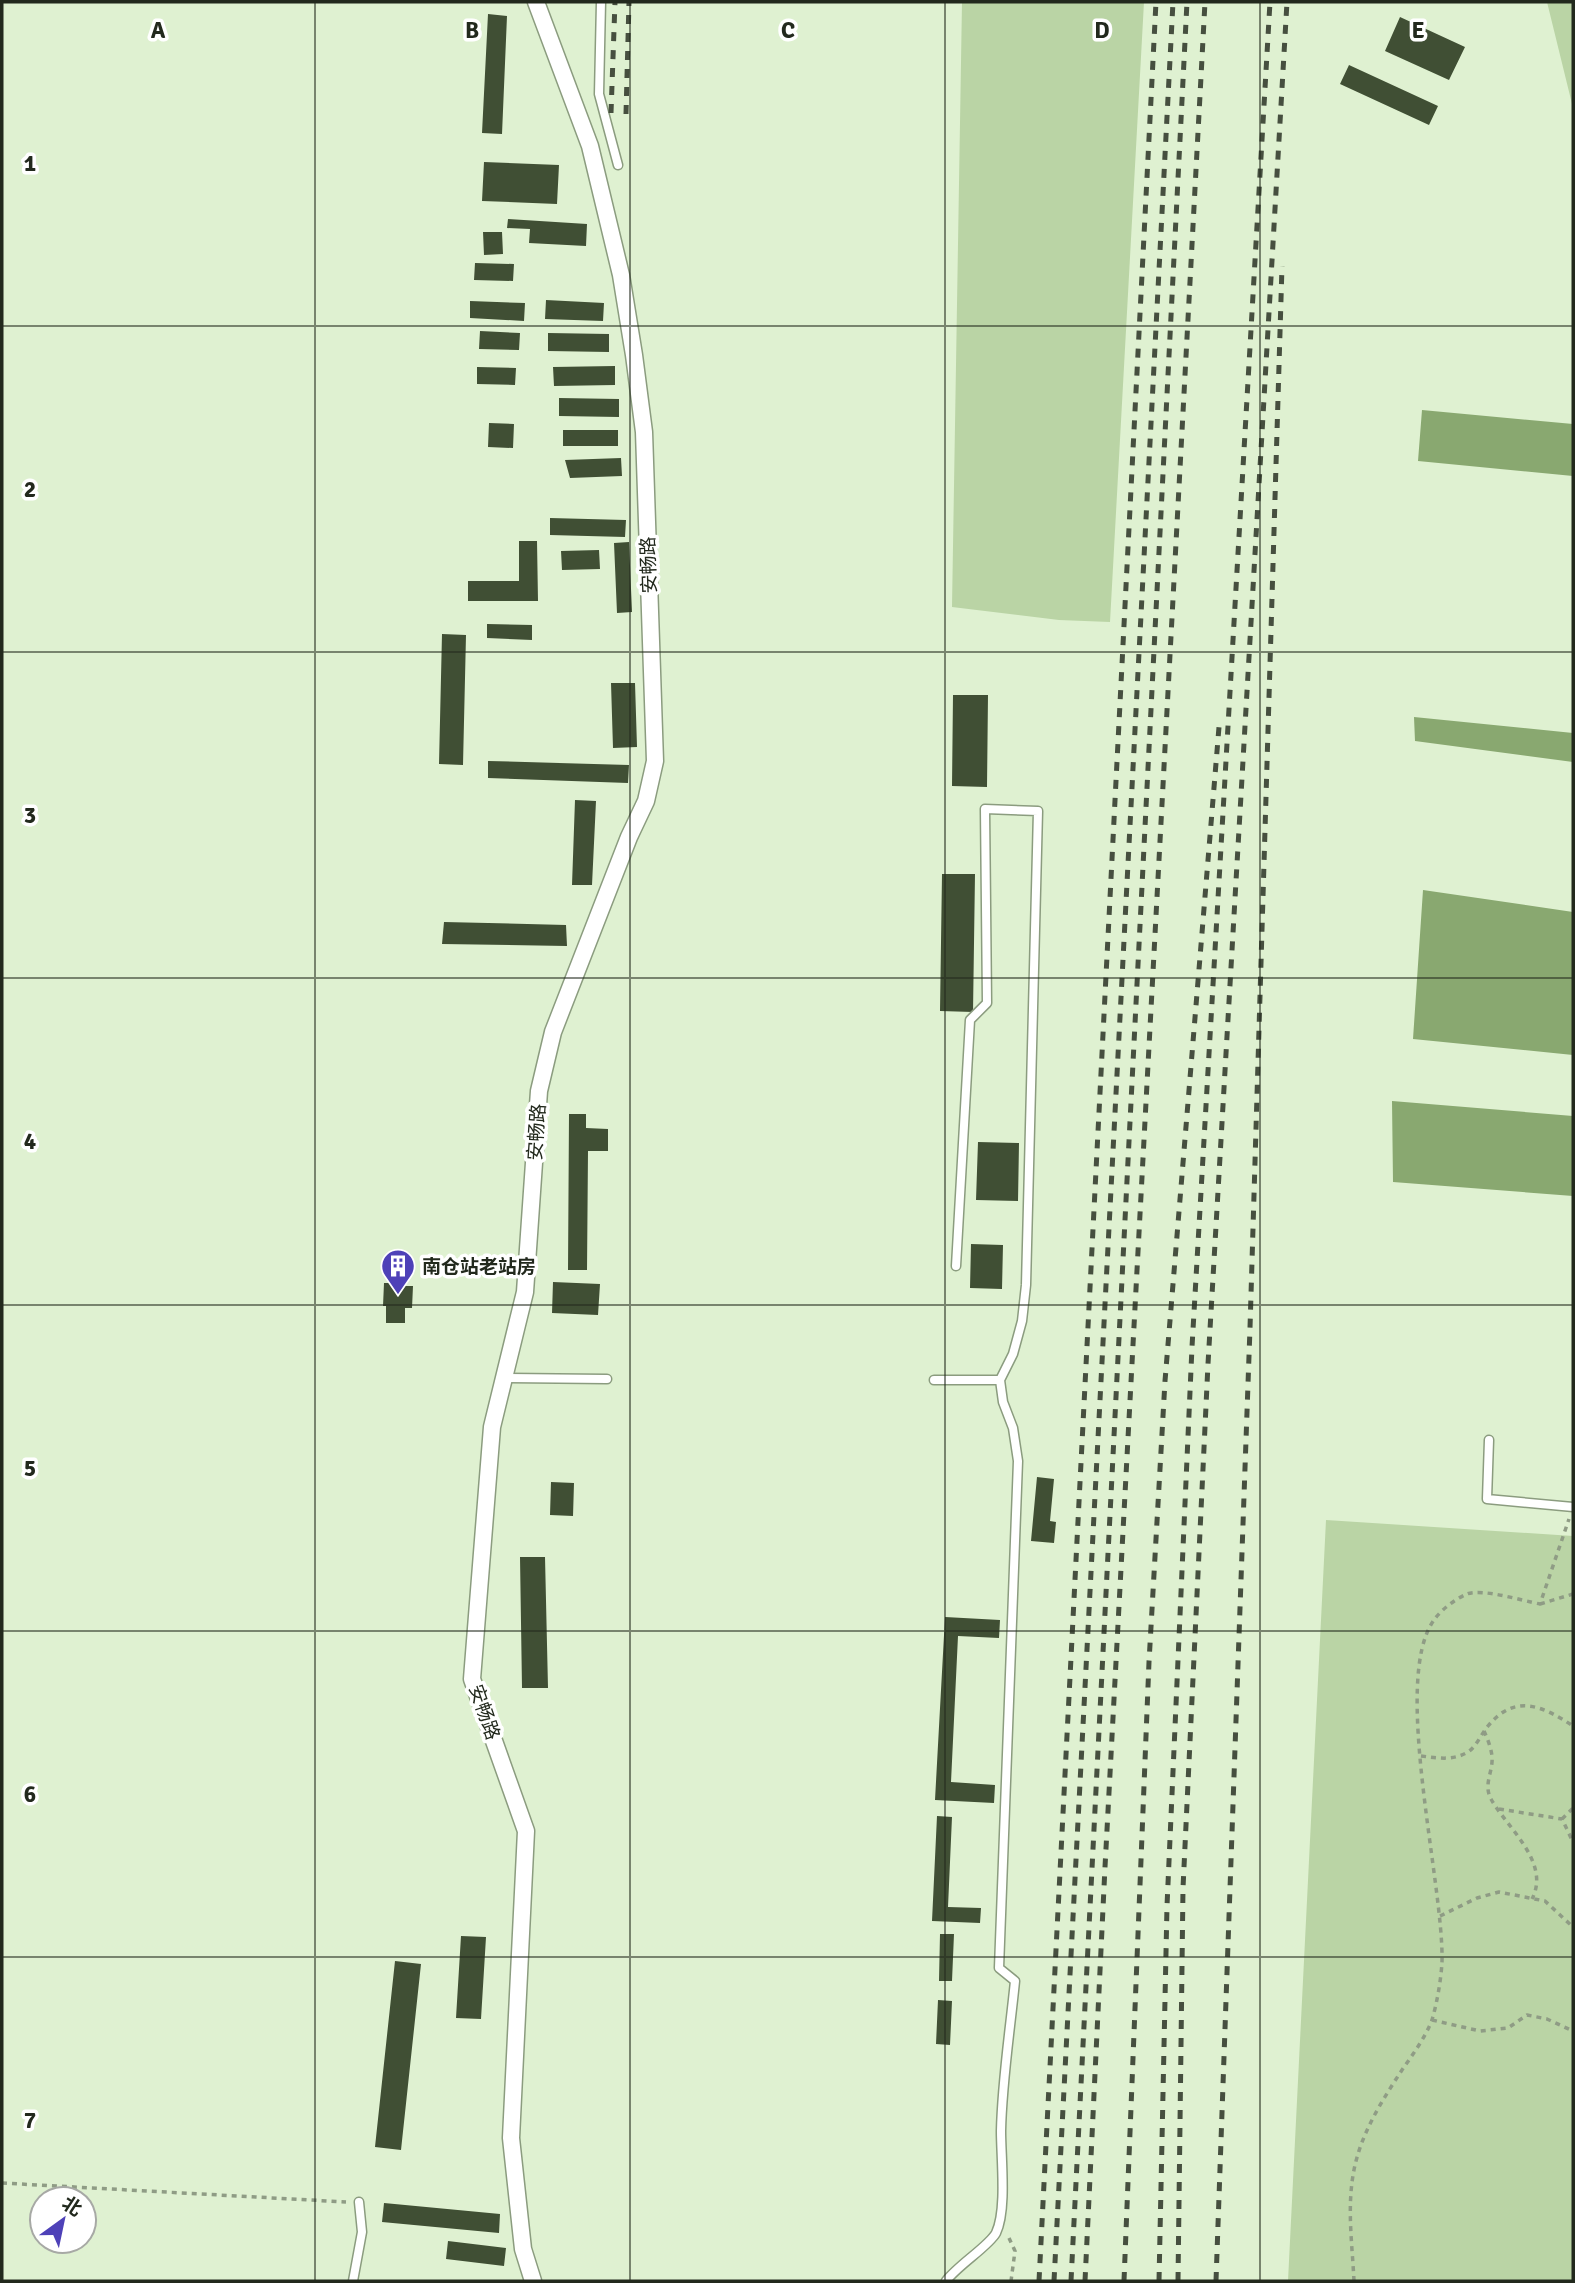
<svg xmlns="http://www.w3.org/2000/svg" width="1575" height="2283" font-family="Signika,'Noto Sans SC',sans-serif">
	<rect width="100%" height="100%" fill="#dff1d1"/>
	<path fill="#bad4a5" d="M 962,2 L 1144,2 L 1110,622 L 1059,620 L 952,607 Z
		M 1547,2 L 1573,2 L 1573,108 Z
		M 1326,1520 L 1573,1536 L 1573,2281 L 1288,2281 Z"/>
	<path fill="#89a870" d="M 1422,410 L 1573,424 L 1573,476 L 1418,461 Z
		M 1414,717 L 1573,733 L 1573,762 L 1415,741 Z
		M 1423,890 L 1573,912 L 1573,1055 L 1413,1039 Z
		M 1392,1101 L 1573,1116 L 1573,1196 L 1393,1182 Z"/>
	<path fill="#404f34" d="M 488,14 L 507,16 L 502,134 L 482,133 Z
		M 1400,17 L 1465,47 L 1449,80 L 1385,51 Z
		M 1349,65 L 1438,106 L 1429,125 L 1340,84 Z
		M 484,162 L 559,165 L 557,204 L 482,201 Z
		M 508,219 L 587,224 L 586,246 L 529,243 L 530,229 L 507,228 Z
		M 483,232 L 502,232 L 503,254 L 484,255 Z
		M 475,263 L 514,264 L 513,281 L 474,280 Z
		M 546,300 L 604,303 L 603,321 L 545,319 Z
		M 470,301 L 525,303 L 524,321 L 470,318 Z
		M 480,331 L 520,333 L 519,350 L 479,349 Z
		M 548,333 L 609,334 L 609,352 L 548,351 Z
		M 615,366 L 615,385 L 554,386 L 553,367 Z
		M 477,367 L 516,368 L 515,385 L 477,384 Z
		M 559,398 L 619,399 L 619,417 L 559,416 Z
		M 489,423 L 514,424 L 513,448 L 488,447 Z
		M 563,430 L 618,430 L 618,446 L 563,446 Z
		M 621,458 L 622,476 L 570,478 L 565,460 Z
		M 550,518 L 626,520 L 625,537 L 550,535 Z
		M 519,541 L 537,541 L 538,601 L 468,601 L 468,581 L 519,581 Z
		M 629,542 L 632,612 L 617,613 L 614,543 Z
		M 599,550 L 600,569 L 562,570 L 561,551 Z
		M 487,624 L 532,625 L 532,640 L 487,638 Z
		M 442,634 L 466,635 L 463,765 L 439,764 Z
		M 611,683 L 635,683 L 637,747 L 613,748 Z
		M 953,695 L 988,695 L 987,787 L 952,786 Z
		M 488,761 L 629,765 L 628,783 L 488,778 Z
		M 575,800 L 596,801 L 592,885 L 572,885 Z
		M 942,874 L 975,874 L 973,1012 L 940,1011 Z
		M 444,922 L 566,925 L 567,946 L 442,944 Z
		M 569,1114 L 586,1114 L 586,1128 L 608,1129 L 608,1151 L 588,1151 L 587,1270 L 568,1270 Z
		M 978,1142 L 1019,1143 L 1018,1201 L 976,1200 Z
		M 971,1244 L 1003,1245 L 1002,1289 L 970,1288 Z
		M 389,1267 L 404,1268 L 404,1286 L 413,1286 L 412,1308 L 405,1308 L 405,1323 L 386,1323 L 386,1306 L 383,1306 L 384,1283 L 389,1283 Z
		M 553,1282 L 600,1284 L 598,1315 L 552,1313 Z
		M 1037,1477 L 1054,1479 L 1050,1521 L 1056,1522 L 1054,1543 L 1031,1541 Z
		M 551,1482 L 574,1483 L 573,1516 L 550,1515 Z
		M 520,1557 L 545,1557 L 548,1688 L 522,1688 Z
		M 945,1617 L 1000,1620 L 999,1638 L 958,1636 L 951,1782 L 995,1785 L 994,1803 L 935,1800 Z
		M 937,1816 L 952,1817 L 948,1907 L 981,1908 L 980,1923 L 932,1921 Z
		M 940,1934 L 954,1934 L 952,1981 L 939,1981 Z
		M 461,1936 L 486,1937 L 481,2019 L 456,2018 Z
		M 395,1961 L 421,1964 L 401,2150 L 375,2147 Z
		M 938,2000 L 952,2001 L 950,2045 L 936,2044 Z
		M 384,2203 L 500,2214 L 499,2233 L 382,2222 Z
		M 448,2241 L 506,2248 L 504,2266 L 446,2259 Z"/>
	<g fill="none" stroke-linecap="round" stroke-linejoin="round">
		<g stroke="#8b9c7f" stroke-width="11">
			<path id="lane" d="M 601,2 L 599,94 L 618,165
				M 504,1378 L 607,1379
				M 934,1380 L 1000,1380
				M 1489,1440 L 1487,1499 L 1573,1507
				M 353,2281 L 362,2232 L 359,2202
				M 946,2281 C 958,2265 989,2246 996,2233 C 1007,2210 1001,2158 1001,2131 C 1002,2082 1010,2031 1015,1981 L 999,1968 L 1018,1461 L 1013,1428 L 1003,1402 L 1000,1380 L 1013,1354 L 1022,1321 L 1026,1285 L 1038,811 L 985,809 L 987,1003 L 970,1020 L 956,1266"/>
		</g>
		<g stroke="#8b9c7f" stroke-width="19">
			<path id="street" d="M 533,2281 L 523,2249 L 511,2138 L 526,1831 L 472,1679 L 492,1427 L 525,1292 L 539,1091 L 553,1032 L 629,837 L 646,801 L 655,761 L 644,432 L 634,355 L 621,275 L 590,146 L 536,2"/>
		</g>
		<path stroke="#8f9c85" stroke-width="3.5" stroke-dasharray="5 5" stroke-linecap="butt" d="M 1540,1604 L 1573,1594
			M 1484,1731 C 1488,1740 1493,1752 1492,1762 C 1491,1775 1484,1786 1491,1799 C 1507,1828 1551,1862 1532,1899
			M 1421,1756 C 1438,1758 1453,1761 1468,1752 C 1477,1746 1481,1734 1488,1726 C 1515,1693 1543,1706 1573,1726
			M 1499,1809 L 1562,1819 L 1573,1842
			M 1562,1819 L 1573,1808
			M 1440,1916 L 1477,1898 L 1499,1892 L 1545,1901 L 1573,1927
			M 1432,2020 L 1480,2031 L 1508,2028 L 1527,2015 L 1547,2019 L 1573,2031
			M 2,2183 L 346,2202
			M 1009,2238 L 1015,2251 L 1011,2281
			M 1354,2281 C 1352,2239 1345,2196 1358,2154 C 1367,2124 1385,2096 1402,2070 C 1413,2054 1425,2038 1432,2020 C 1437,2003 1441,1980 1442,1962 C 1444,1884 1391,1679 1434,1620 C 1441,1610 1455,1599 1467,1594 C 1481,1588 1524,1601 1540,1604 L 1569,1519"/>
		<use href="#lane" stroke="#fff" stroke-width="8"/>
		<use href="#street" stroke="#fff" stroke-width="16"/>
		<path stroke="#464f3f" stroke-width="5" stroke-dasharray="9 9" stroke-linecap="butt" d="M 611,113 L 615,2
			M 626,114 L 629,2
			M 1039,2281 L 1156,2
			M 1054,2281 L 1173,2
			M 1071,2281 L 1187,2
			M 1085,2281 L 1105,1867 L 1205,2
			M 1124,2281 L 1149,1662 L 1165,1381 L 1219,727
			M 1159,2281 L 1167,1906 L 1192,1347 L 1270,2
			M 1178,2281 L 1183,1888 L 1208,1364 L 1287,2
			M 1216,2281 L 1250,1328 L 1282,266"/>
	</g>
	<path fill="none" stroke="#22291d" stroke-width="2" stroke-opacity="0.55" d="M 315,2 L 315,2281M 630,2 L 630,2281M 945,2 L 945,2281M 1260,2 L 1260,2281M 2,326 L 1573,326M 2,652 L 1573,652M 2,978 L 1573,978M 2,1305 L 1573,1305M 2,1631 L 1573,1631M 2,1957 L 1573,1957"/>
	<defs>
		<g id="building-pin" transform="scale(1.75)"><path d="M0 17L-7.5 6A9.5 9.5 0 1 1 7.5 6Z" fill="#4e41b8" stroke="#fff"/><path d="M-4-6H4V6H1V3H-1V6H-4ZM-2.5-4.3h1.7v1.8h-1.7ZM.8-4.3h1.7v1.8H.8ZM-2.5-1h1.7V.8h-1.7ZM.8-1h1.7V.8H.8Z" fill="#fff"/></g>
	</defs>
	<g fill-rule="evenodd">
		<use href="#building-pin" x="398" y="1266"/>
	</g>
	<g text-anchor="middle" stroke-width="7" stroke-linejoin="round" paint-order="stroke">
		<g font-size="19" fill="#22291d" stroke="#fff">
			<text transform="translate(648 565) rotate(-92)" y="7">安畅路</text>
			<text transform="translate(536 1132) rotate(-86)" y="7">安畅路</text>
			<text transform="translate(485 1712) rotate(71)" y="7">安畅路</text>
		</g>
		<g font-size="19" font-weight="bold" fill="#22291d" stroke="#fff" text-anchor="start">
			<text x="422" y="1273">南仓站老站房</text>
		</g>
	</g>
	<g font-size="23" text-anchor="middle" font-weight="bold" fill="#22291d" stroke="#fff" stroke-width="7" stroke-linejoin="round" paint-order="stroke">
		<text x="158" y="38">A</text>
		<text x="472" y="38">B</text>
		<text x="788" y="38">C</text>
		<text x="1102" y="38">D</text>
		<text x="1418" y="38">E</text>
		<text x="30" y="171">1</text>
		<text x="30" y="497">2</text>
		<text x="30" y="823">3</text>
		<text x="30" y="1149">4</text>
		<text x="30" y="1476">5</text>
		<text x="30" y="1802">6</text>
		<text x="30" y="2128">7</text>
	</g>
	<rect width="1575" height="2283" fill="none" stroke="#22291d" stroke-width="7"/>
	<g transform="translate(63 2220) rotate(33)"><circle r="33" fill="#ffffff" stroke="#a7a9a5" stroke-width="2"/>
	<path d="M0-5L12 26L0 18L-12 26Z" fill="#4e41b8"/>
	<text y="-10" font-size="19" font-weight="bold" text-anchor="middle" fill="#22291d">北</text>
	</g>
</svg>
